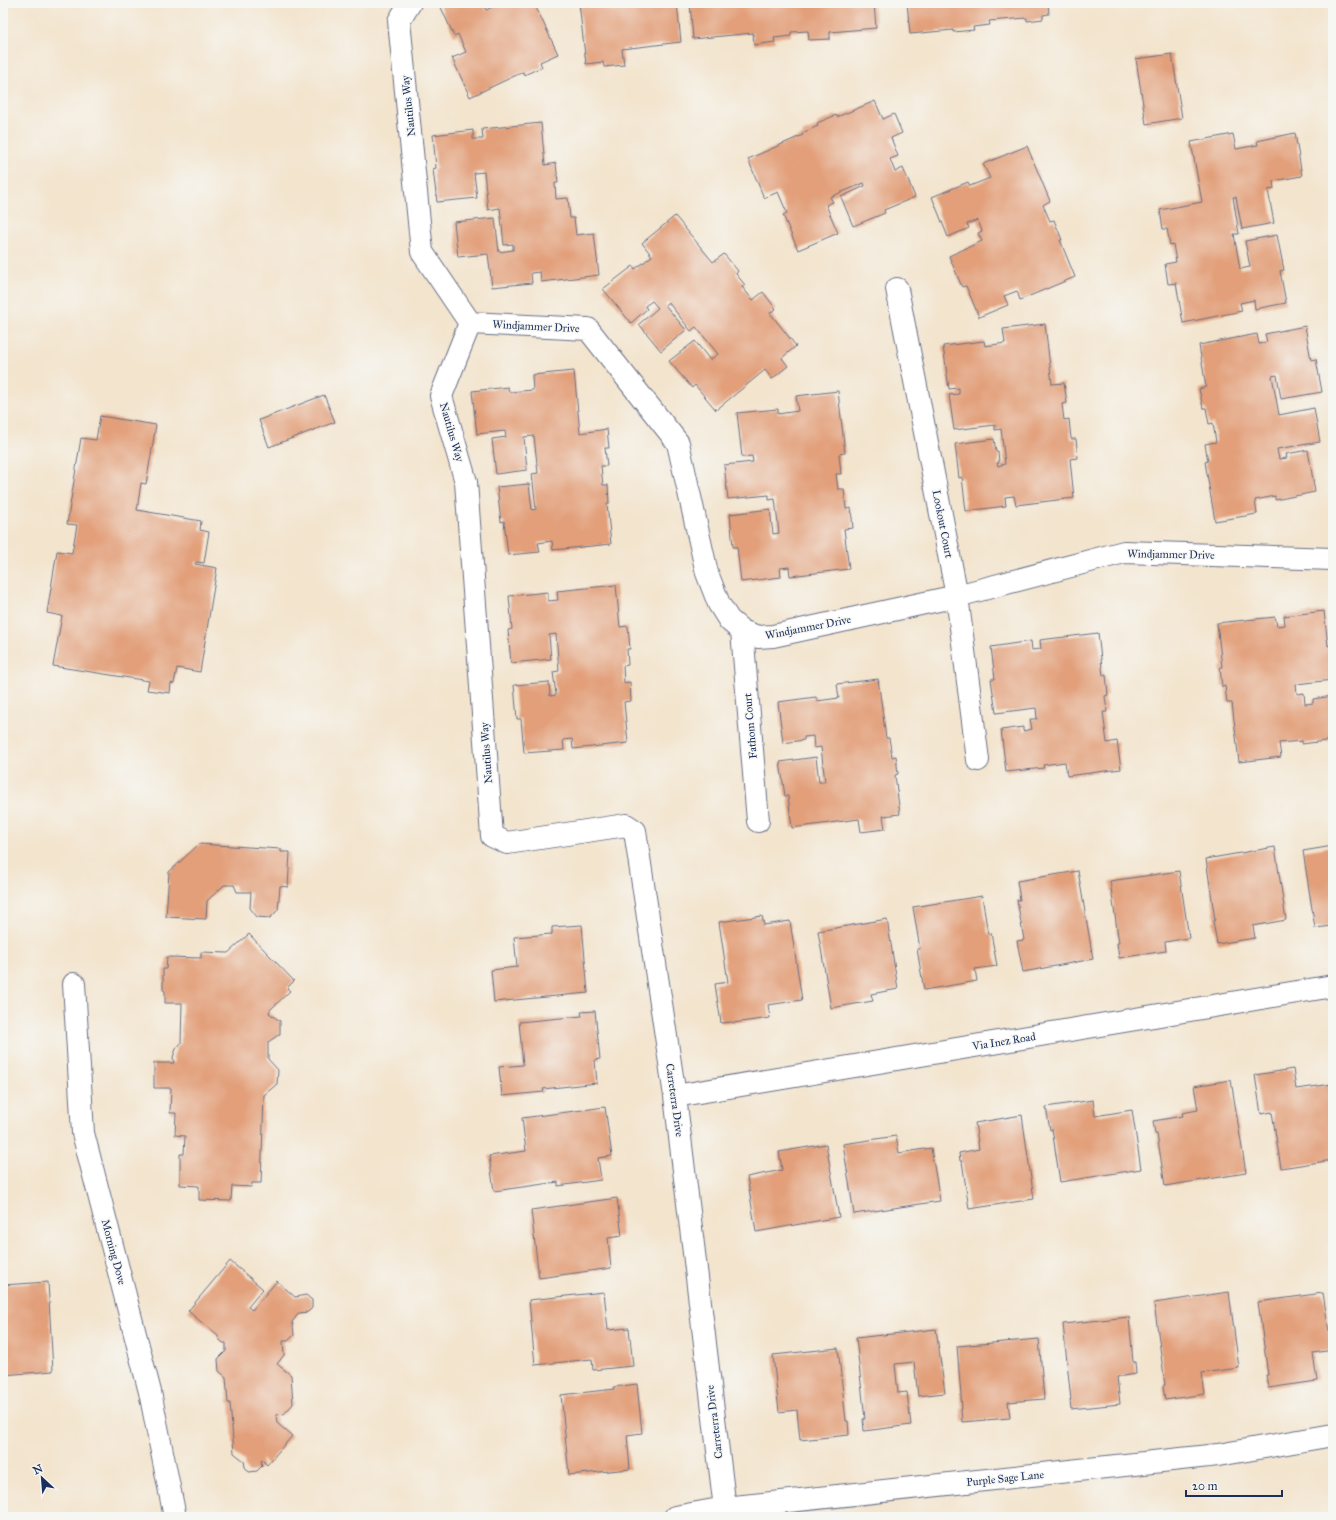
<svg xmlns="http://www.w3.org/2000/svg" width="1336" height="1520" font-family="'IM FELL Great Primer',serif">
	<rect width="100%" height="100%" fill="#f6f6f2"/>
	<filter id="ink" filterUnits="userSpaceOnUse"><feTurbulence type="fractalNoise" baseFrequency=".025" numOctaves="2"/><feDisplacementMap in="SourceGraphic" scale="8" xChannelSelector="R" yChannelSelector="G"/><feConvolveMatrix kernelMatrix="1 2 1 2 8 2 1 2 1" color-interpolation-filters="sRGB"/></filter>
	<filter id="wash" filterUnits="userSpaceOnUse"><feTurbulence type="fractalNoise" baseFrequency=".012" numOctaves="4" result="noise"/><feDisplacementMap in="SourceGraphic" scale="16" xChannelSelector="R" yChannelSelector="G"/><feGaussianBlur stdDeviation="0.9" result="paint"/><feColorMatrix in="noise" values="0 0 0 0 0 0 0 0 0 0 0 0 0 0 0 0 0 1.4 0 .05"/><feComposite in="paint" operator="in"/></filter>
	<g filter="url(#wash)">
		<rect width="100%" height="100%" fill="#f3e4cd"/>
		<g id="blocks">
			<path fill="#e29f79" d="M 439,3 L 490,3 L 484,6 L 486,10 L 495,6 L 493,3 L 534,3 L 558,54 L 540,62 L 542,67 L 524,75 L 523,72 L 470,97 L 452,58 L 466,52 L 458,34 L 454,36 Z
				M 579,3 L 677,3 L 681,42 L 622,49 L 624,65 L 604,67 L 603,62 L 586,64 Z
				M 690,3 L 874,3 L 876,28 L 830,32 L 830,39 L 809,40 L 808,31 L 791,32 L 791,36 L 774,38 L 775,42 L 754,45 L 753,33 L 693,39 Z
				M 907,3 L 1048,3 L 1049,14 L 1043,15 L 1043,19 L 1027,21 L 1027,18 L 989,21 L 990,25 L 973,27 L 974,30 L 953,32 L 953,30 L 910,34 Z
				M 1172,54 L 1182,118 L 1146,124 L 1136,59 Z
				M 875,101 L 883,119 L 894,114 L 902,133 L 891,138 L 898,156 L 890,159 L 895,172 L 903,168 L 915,197 L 884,210 L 885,213 L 853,226 L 841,197 L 865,186 L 864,183 L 830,197 L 833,202 L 826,205 L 838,233 L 798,250 L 783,215 L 787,213 L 778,192 L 764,198 L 748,159 L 803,135 L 802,133 L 818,126 L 817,123 L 836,115 L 837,117 Z
				M 541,123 L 545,165 L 556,163 L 558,183 L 555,183 L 556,199 L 568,198 L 570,218 L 574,218 L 576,235 L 594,233 L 599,275 L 541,282 L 540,272 L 531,273 L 532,283 L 492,287 L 488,254 L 458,257 L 454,222 L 495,218 L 499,252 L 513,250 L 513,244 L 504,245 L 500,208 L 488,210 L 484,172 L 474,173 L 477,198 L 437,202 L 433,169 L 436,168 L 433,135 L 473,130 L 473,139 L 483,139 L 482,129 Z
				M 1295,133 L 1302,176 L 1273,181 L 1274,189 L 1268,190 L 1274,223 L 1242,229 L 1236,197 L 1233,197 L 1239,234 L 1234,234 L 1240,269 L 1250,267 L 1245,241 L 1277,235 L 1284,270 L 1280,271 L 1286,303 L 1255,309 L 1254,300 L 1240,303 L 1242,311 L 1183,323 L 1176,283 L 1168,284 L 1165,264 L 1176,262 L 1173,244 L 1170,245 L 1167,229 L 1163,229 L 1160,210 L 1202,202 L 1191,142 L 1233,134 L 1236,149 L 1258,145 L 1257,141 Z
				M 1027,146 L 1050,201 L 1043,205 L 1050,221 L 1054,220 L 1062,240 L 1060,240 L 1075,277 L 1020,300 L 1017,291 L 1004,296 L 1008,305 L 979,317 L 966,286 L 962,287 L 949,256 L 982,241 L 978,233 L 982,231 L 978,220 L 967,224 L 969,228 L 948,237 L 932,197 L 968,182 L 970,186 L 990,178 L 983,164 Z
				M 675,216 L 713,262 L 724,254 L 738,271 L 736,274 L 745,285 L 742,287 L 753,300 L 763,292 L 776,309 L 770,313 L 796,346 L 782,358 L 788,366 L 772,379 L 765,370 L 716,410 L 695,385 L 692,388 L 669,361 L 695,341 L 710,360 L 718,354 L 696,327 L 691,331 L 668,302 L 665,305 L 686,330 L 661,351 L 639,324 L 658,308 L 652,301 L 645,306 L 647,309 L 631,323 L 603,289 L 633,266 L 635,269 L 652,256 L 642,243 Z
				M 1045,324 L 1052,384 L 1064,383 L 1067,403 L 1062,404 L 1064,420 L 1069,419 L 1071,439 L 1076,439 L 1078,458 L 1070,459 L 1074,498 L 1016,505 L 1014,496 L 1005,497 L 1006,506 L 966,511 L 962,477 L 959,478 L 955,444 L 994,439 L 996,452 L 998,451 L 999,463 L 997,463 L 998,466 L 1005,464 L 1001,429 L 995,430 L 995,425 L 954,430 L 949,395 L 959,394 L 959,388 L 949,389 L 943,346 L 984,341 L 985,346 L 1005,343 L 1003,329 Z
				M 1305,326 L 1311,360 L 1316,359 L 1322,392 L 1281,399 L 1277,375 L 1272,376 L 1279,415 L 1314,408 L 1320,442 L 1277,449 L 1279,459 L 1287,458 L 1286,454 L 1308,450 L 1315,492 L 1275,500 L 1275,496 L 1255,500 L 1257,514 L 1215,521 L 1205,462 L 1208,461 L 1205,444 L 1216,442 L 1213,423 L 1209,424 L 1206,408 L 1203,408 L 1199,389 L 1206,387 L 1199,345 L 1257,334 L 1259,344 L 1267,342 L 1265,334 Z
				M 574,371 L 580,433 L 607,429 L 609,448 L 605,448 L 607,466 L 601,466 L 603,485 L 608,485 L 609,504 L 607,504 L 611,544 L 553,550 L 552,541 L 538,543 L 540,552 L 508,555 L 504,521 L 501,522 L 497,487 L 529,484 L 532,510 L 536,509 L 532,474 L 538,473 L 534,436 L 524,437 L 527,470 L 496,474 L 492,439 L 506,437 L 505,431 L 477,434 L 472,391 L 508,387 L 509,392 L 533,390 L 532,375 Z
				M 838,391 L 845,453 L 839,454 L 841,474 L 836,474 L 838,489 L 844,489 L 846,509 L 851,508 L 853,528 L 844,529 L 849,569 L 790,576 L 789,567 L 780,568 L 781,577 L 741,582 L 737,547 L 733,547 L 730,514 L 770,509 L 773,534 L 779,533 L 775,499 L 769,500 L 769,495 L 728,499 L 724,465 L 753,462 L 752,456 L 742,457 L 737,413 L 778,409 L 778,414 L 798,411 L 796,396 Z
				M 324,395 L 335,422 L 269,447 L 259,420 Z
				M 100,416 L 156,425 L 146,484 L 141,483 L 137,510 L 201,521 L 200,530 L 209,532 L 204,563 L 196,562 L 195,564 L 217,568 L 200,672 L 177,668 L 174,684 L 171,683 L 170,693 L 147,690 L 149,681 L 53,666 L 62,616 L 47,613 L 57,551 L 72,553 L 77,525 L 67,524 L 81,438 L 96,440 Z
				M 616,585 L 620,627 L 628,626 L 630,649 L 627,649 L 628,665 L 623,666 L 624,683 L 630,682 L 631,701 L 624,702 L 628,743 L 573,749 L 572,739 L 563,740 L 564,750 L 524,753 L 521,719 L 517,719 L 514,685 L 549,682 L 550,696 L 556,695 L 553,672 L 559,671 L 556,634 L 549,635 L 551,659 L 511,663 L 508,630 L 512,629 L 509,596 L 548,592 L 548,601 L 558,600 L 557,591 Z
				M 1324,611 L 1328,646 L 1332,645 L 1333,680 L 1296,684 L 1297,694 L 1304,693 L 1305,704 L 1313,703 L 1313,699 L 1333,696 L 1333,740 L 1302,744 L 1302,741 L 1279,743 L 1281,757 L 1239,762 L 1232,703 L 1227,703 L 1225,686 L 1222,687 L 1220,667 L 1222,667 L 1217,623 L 1275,617 L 1277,626 L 1285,625 L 1284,616 Z
				M 1098,633 L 1103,676 L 1106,675 L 1108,695 L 1105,696 L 1107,712 L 1103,712 L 1107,743 L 1117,741 L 1121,769 L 1067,776 L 1065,762 L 1043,765 L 1044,768 L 1006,772 L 1001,730 L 1023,727 L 1023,731 L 1032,729 L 1030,719 L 1037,719 L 1036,708 L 996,713 L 991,679 L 995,679 L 991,647 L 1031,641 L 1032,650 L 1041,649 L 1040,640 Z
				M 878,679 L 886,738 L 889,738 L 892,757 L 896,756 L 898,774 L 895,775 L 900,814 L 883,816 L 885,829 L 861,832 L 859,819 L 792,828 L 788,796 L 785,796 L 780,762 L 816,757 L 819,782 L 825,782 L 821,747 L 814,748 L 813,736 L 804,737 L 804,740 L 783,743 L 778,702 L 816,697 L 817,701 L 839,698 L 837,684 Z
				M 199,844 L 281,849 L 281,852 L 290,852 L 288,887 L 280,886 L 278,910 L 270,918 L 257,917 L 250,908 L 251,892 L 237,892 L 234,885 L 224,885 L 207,901 L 206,919 L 166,917 L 169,872 Z
				M 1333,846 L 1333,926 L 1315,928 L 1303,851 Z
				M 1275,847 L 1286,920 L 1253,926 L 1255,938 L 1217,944 L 1213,921 L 1215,920 L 1206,859 Z
				M 1078,871 L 1093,959 L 1023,972 L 1017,941 L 1024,940 L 1017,900 L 1020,900 L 1017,881 Z
				M 1179,871 L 1189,938 L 1165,942 L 1166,951 L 1119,958 L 1117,943 L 1119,943 L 1110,881 Z
				M 982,896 L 988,934 L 991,933 L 997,966 L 975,969 L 977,981 L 924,990 L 917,949 L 920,949 L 913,907 Z
				M 762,916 L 764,925 L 790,921 L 802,1000 L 768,1005 L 770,1018 L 733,1023 L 732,1022 L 721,1023 L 715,984 L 728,982 L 719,922 Z
				M 887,919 L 898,989 L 871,994 L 873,1001 L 831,1008 L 818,931 Z
				M 582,925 L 588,993 L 494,1002 L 491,970 L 517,967 L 514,937 L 552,934 L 552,927 Z
				M 249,934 L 294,981 L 287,988 L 290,991 L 270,1010 L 269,1013 L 280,1021 L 280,1034 L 268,1042 L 268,1059 L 278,1070 L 277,1084 L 264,1095 L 261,1183 L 252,1183 L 251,1187 L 232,1186 L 231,1201 L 199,1200 L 199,1186 L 180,1185 L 180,1154 L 184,1154 L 185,1136 L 175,1135 L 176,1113 L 170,1113 L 171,1088 L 154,1088 L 154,1063 L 174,1063 L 173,1057 L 176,1049 L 181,1043 L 182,1003 L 165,1003 L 165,991 L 163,990 L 163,969 L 166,969 L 167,957 L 201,958 L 201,952 L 228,953 Z
				M 595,1011 L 600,1059 L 595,1060 L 597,1083 L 543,1089 L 544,1092 L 502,1096 L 499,1067 L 523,1065 L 519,1022 L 582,1016 L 581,1012 Z
				M 1293,1069 L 1296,1089 L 1333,1084 L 1333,1160 L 1281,1168 L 1272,1112 L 1261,1114 L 1255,1075 Z
				M 1231,1080 L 1246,1173 L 1165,1186 L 1157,1134 L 1155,1134 L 1153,1121 L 1183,1116 L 1182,1113 L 1198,1110 L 1194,1086 Z
				M 1093,1100 L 1095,1116 L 1132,1110 L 1141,1169 L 1060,1182 L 1052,1129 L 1050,1130 L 1046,1107 Z
				M 605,1107 L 612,1156 L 598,1158 L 601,1180 L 558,1186 L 558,1182 L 494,1191 L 489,1156 L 526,1151 L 522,1118 Z
				M 1022,1115 L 1034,1199 L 969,1209 L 962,1161 L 960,1161 L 959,1153 L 979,1149 L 975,1123 Z
				M 896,1136 L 899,1153 L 931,1148 L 940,1201 L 854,1214 L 843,1144 Z
				M 826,1144 L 839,1217 L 756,1232 L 747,1177 L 782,1170 L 779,1152 Z
				M 617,1198 L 622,1236 L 608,1238 L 611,1268 L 539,1278 L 531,1210 Z
				M 230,1261 L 263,1289 L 248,1307 L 252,1310 L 277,1281 L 295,1297 L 306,1295 L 312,1300 L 312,1308 L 308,1312 L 299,1313 L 292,1322 L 293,1324 L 294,1335 L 288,1341 L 283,1341 L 284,1355 L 277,1364 L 291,1375 L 293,1404 L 284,1414 L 276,1415 L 277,1423 L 292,1436 L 267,1465 L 261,1459 L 262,1466 L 257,1471 L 249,1472 L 245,1467 L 244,1461 L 234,1453 L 230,1403 L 228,1403 L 226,1377 L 219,1371 L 218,1359 L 226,1351 L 226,1343 L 223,1343 L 218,1338 L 218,1336 L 188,1311 Z
				M 48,1282 L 53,1371 L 3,1375 L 3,1285 Z
				M 604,1292 L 608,1330 L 629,1328 L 633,1366 L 593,1370 L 592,1359 L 535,1365 L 529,1300 Z
				M 1229,1292 L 1239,1368 L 1202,1373 L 1205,1394 L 1165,1400 L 1163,1386 L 1165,1385 L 1154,1303 Z
				M 1323,1293 L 1330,1338 L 1331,1338 L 1333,1350 L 1313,1353 L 1317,1381 L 1268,1388 L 1266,1375 L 1268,1375 L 1258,1302 Z
				M 1129,1317 L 1133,1362 L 1135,1362 L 1136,1374 L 1117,1377 L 1120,1404 L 1071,1409 L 1070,1400 L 1071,1400 L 1063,1324 Z
				M 936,1329 L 945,1393 L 918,1396 L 914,1362 L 895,1364 L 898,1393 L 907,1392 L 911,1425 L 864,1431 L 863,1419 L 865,1419 L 856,1338 Z
				M 1039,1339 L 1044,1399 L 1008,1402 L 1010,1418 L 962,1422 L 961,1409 L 962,1409 L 957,1346 Z
				M 838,1348 L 846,1421 L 848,1421 L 849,1435 L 800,1440 L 797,1410 L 779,1412 L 773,1355 Z
				M 637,1384 L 642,1433 L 627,1435 L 630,1469 L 569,1475 L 561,1395 L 615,1389 L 614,1387 Z"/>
		</g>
	</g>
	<g filter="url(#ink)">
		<use href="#blocks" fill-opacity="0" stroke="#676e85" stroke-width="1"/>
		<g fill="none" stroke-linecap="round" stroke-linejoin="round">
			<g stroke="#676e85" stroke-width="24">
				<path id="minor" d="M 410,3 L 399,21 L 422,252 L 470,323 L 441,396 L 466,482 L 492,836 L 507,843 L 626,825 L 635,831 L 675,1096 L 726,1517
					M 897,289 L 957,596 L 978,760
					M 470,323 L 588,329 L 678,443 L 707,573 L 719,604 L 729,620 L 742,631 L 758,637 L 773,636 L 957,596 L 1124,552 L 1333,559
					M 742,631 L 758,821
					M 74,984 L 83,1133 L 150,1392 L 175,1517
					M 675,1096 L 1333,986
					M 675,1517 L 725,1508 L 1218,1455 L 1333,1435"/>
			</g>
			<use href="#minor" stroke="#fff" stroke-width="22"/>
		</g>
	</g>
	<g text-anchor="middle" stroke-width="3" stroke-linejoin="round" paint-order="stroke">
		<g font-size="11" fill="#1b2f5e" stroke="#f6f6f2">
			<text transform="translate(408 106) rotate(-96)" y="4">Nautilus Way</text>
			<text transform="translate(536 326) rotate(3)" y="4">Windjammer Drive</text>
			<text transform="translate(452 432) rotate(74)" y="4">Nautilus Way</text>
			<text transform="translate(943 524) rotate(79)" y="4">Lookout Court</text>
			<text transform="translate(1171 554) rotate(1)" y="4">Windjammer Drive</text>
			<text transform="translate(808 627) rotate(-11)" y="4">Windjammer Drive</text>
			<text transform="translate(750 726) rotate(-95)" y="4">Fathom Court</text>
			<text transform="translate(486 753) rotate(-94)" y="4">Nautilus Way</text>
			<text transform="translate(1004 1041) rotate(-9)" y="4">Via Inez Road</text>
			<text transform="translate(675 1100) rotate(82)" y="4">Carreterra Drive</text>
			<text transform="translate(114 1252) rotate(75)" y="4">Morning Dove</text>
			<text transform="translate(714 1422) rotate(-97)" y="4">Carreterra Drive</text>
			<text transform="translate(1005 1478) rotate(-6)" y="4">Purple Sage Lane</text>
		</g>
	</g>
	<rect width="1336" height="1520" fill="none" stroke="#f6f6f2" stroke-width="16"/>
	<g transform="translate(42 1478) rotate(334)" stroke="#f6f6f2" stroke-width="3" paint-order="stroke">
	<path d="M0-3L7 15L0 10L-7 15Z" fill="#1b2f5e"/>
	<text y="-6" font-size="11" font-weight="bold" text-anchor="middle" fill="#1b2f5e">N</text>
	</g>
	<path d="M1186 1490v6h96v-6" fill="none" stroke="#1b2f5e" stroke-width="2"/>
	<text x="1192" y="1490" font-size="12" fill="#1b2f5e" stroke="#f6f6f2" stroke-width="3" paint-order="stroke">20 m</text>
</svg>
